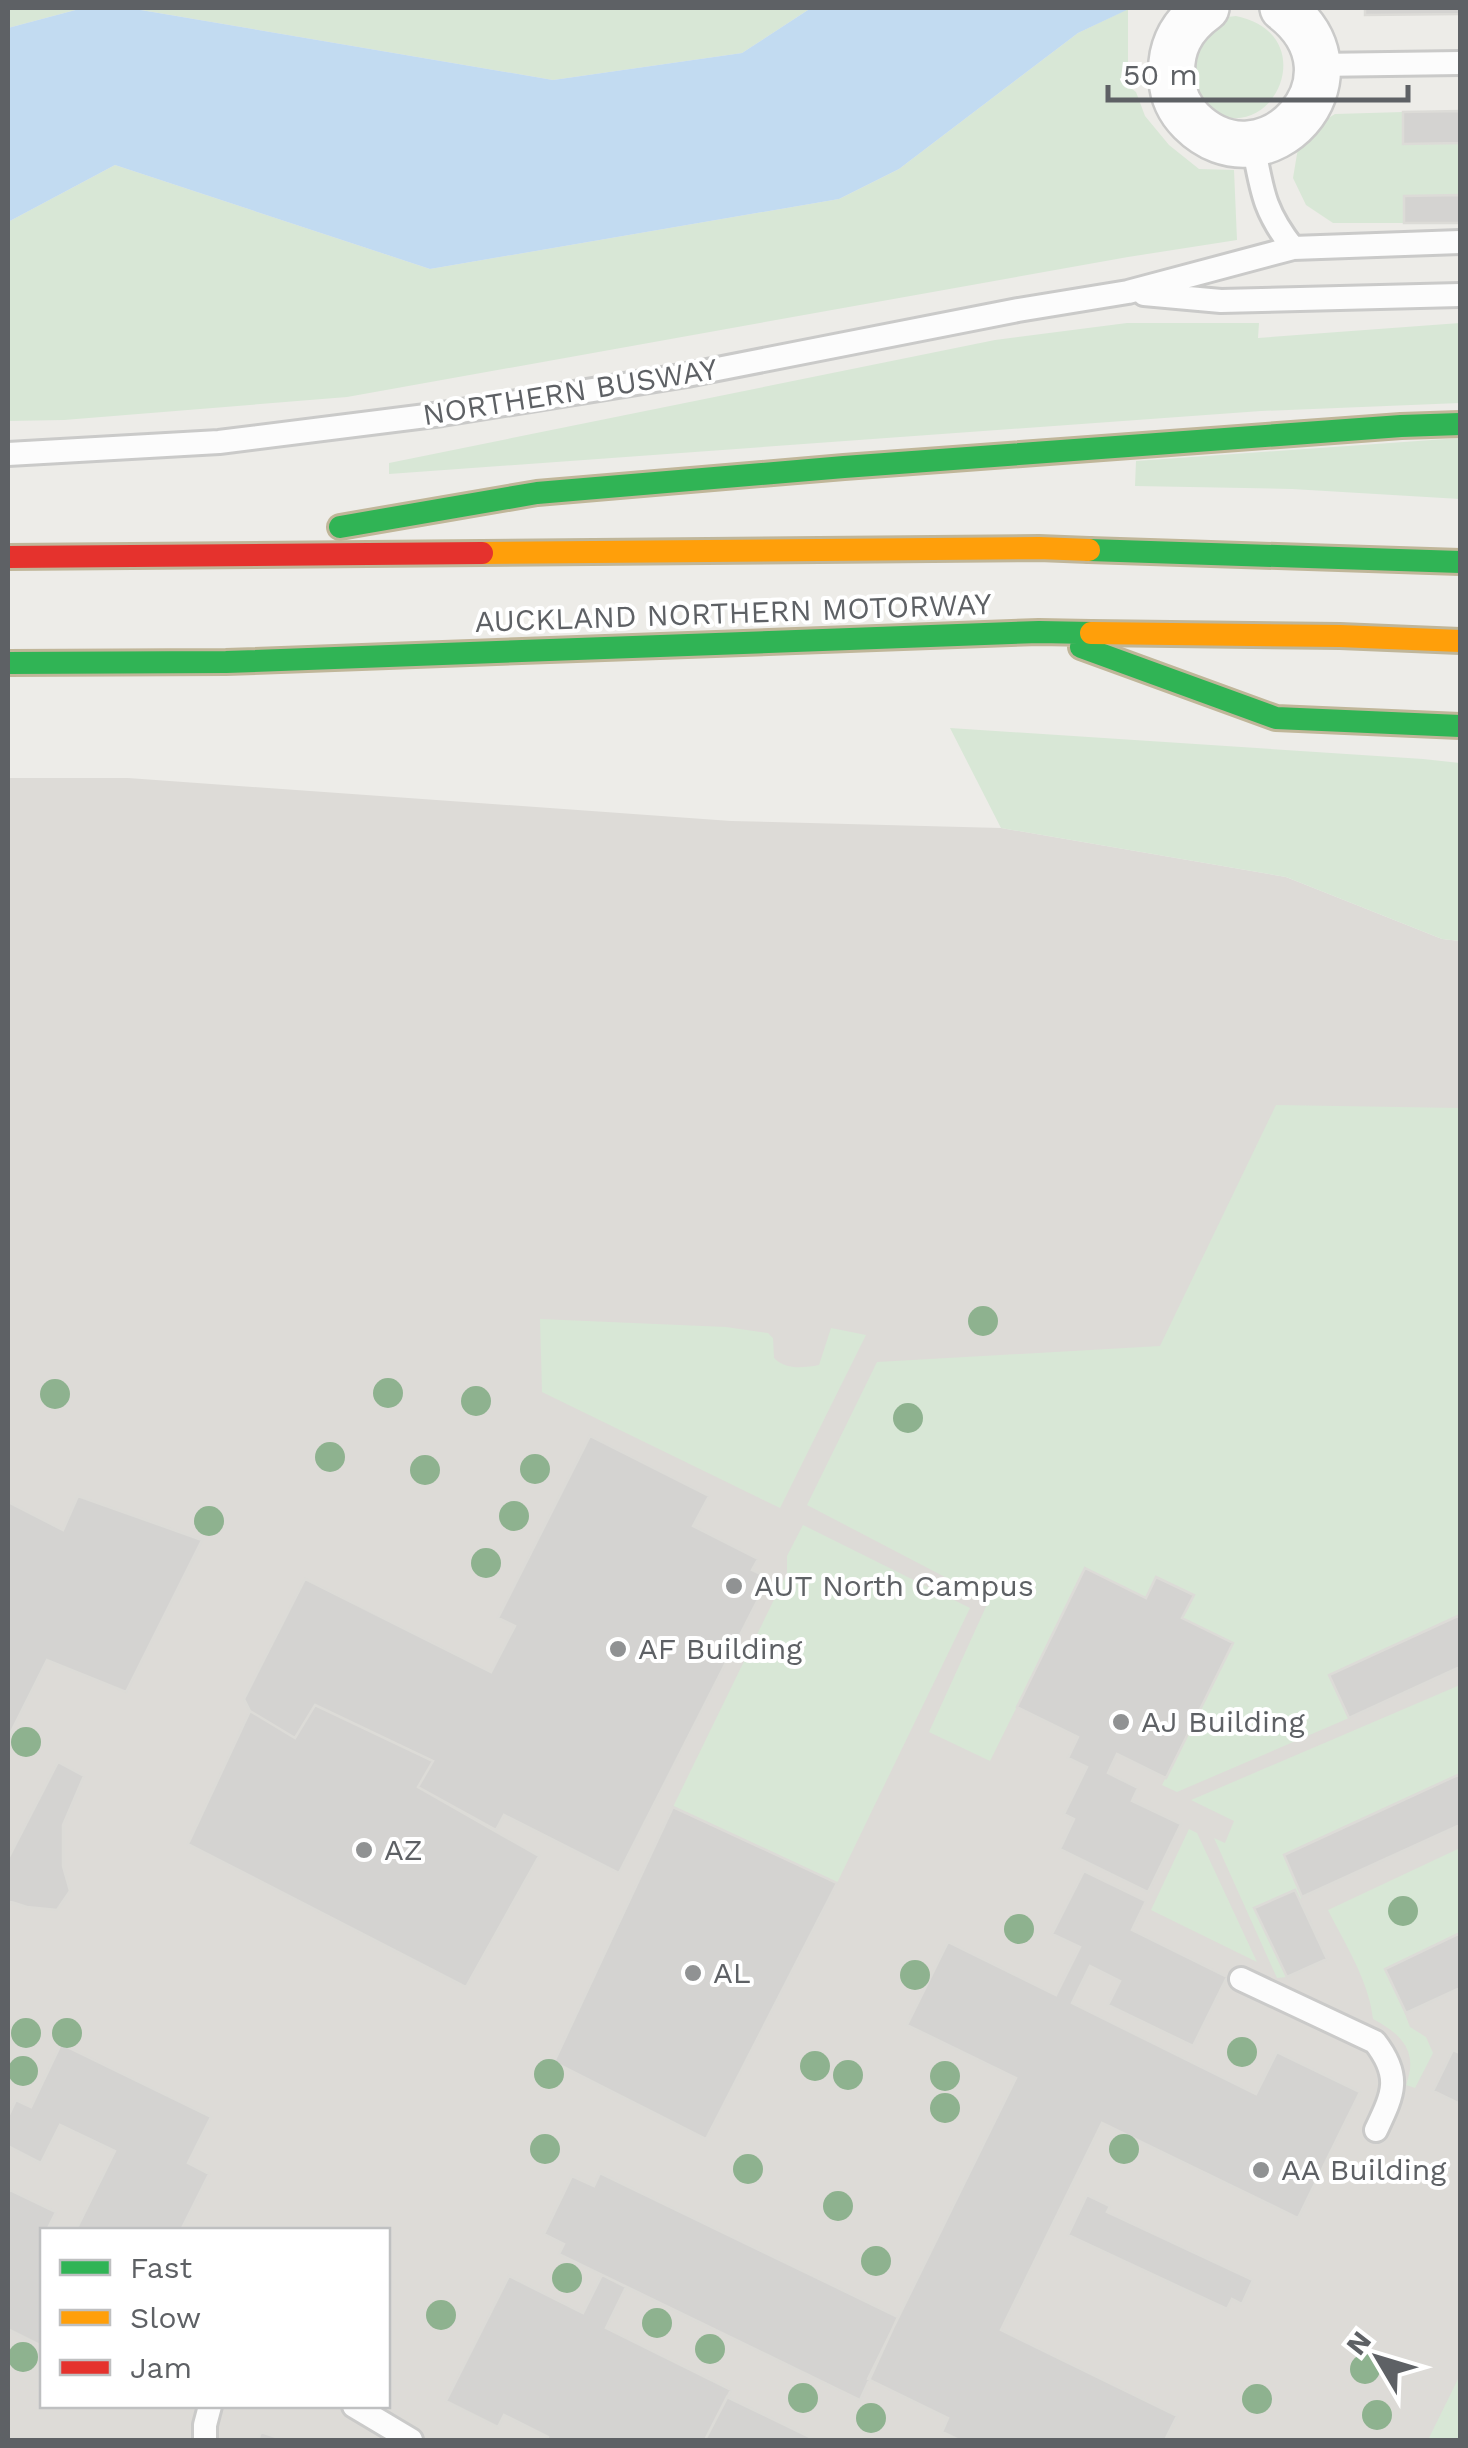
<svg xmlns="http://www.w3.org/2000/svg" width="1468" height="2448" font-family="'Work Sans',sans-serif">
	<rect width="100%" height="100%" fill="#edece8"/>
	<path fill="#dddbd7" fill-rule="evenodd" d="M 8,778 L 128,778 L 731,821 L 1001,828 L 1286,877 L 1442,939 L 1460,941 L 1460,2440 L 8,2440 ZM 42,2230 L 388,2230 L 388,2406 L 42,2406 Z"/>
	<path fill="#d8e7d6" d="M 8,8 L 83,8 L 8,28 Z
		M 129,8 L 811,8 L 742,53 L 553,80 Z
		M 1128,9 L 1128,86 L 1136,92 L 1145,116 L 1169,145 L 1199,169 L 1234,170 L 1237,240 L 1128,257 L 347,397 L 64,420 L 8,421 L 8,222 L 115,165 L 430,269 L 839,199 L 899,169 L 1078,33 Z
		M 1236,16 C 1319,33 1279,134 1222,116 C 1212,113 1203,104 1194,99 L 1184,53 L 1219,18 Z
		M 1403,112 L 1403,144 L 1460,143 L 1460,195 L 1404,196 L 1404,223 L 1333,223 L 1306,205 L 1293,178 L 1298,148 L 1312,128 L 1335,114 Z
		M 1127,323 L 1259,323 L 1258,338 L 1460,323 L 1460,403 L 1261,411 L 389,474 L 389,463 L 995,340 Z
		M 1460,438 L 1460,499 L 1292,489 L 1135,486 L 1136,461 Z
		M 950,728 L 1423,759 L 1460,763 L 1460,941 L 1442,939 L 1286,877 L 1001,828 Z
		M 1276,1105 L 1460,1108 L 1460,1615 L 1329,1675 L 1349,1718 L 1177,1792 L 1162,1785 L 1233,1643 L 1182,1618 L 1193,1594 L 1157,1577 L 1146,1598 L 1085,1569 L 990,1761 L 929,1732 L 989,1600 L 807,1505 L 877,1362 L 1160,1346 Z
		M 540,1319 L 726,1327 L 768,1333 L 773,1338 L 774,1358 C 786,1370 803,1368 819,1365 L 831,1328 L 866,1335 L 780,1508 L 542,1392 Z
		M 803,1525 L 970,1608 L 837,1883 L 673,1807 L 787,1573 L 787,1556 Z
		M 1460,1685 L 1460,1774 L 1284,1855 L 1302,1897 L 1300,1899 L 1295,1890 L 1254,1908 L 1287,1977 L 1277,1978 L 1214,1838 L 1225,1843 L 1234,1821 L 1191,1800 Z
		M 1189,1829 L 1197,1833 L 1257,1962 L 1151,1910 Z
		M 1460,1848 L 1460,1933 L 1387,1968 L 1410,2027 L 1426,2037 L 1433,2053 L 1415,2088 L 1406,2085 C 1419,2051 1401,2034 1373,2019 C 1369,1981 1345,1944 1328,1910 Z
		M 1460,2375 L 1460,2440 L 1428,2440 Z"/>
	<path fill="#c2dbf1" d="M 83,8 L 129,8 L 553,80 L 742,53 L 811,8 L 1131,8 L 1078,33 L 899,169 L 839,199 L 430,269 L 115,165 L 8,222 L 8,28 Z"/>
	<path fill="#d4d3d1" stroke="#dcdbd7" stroke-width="2.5" d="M 1365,8 L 1460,8 L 1460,14 L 1365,15 Z
		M 1460,111 L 1460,143 L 1403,144 L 1403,112 Z
		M 1460,195 L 1460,223 L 1404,223 L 1404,196 Z
		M 590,1436 L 709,1496 L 693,1526 L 758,1559 L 752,1570 L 769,1578 L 619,1873 L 504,1815 L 496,1830 L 418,1787 L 433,1761 L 315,1705 L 295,1738 L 250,1711 L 244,1699 L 305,1579 L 491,1672 L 515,1626 L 498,1618 Z
		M 78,1496 L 202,1540 L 126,1692 L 47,1660 L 8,1738 L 8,1502 L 63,1530 Z
		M 1085,1568 L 1146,1598 L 1156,1577 L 1194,1595 L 1182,1618 L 1233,1643 L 1166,1778 L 1117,1754 L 1108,1773 L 1138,1788 L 1132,1801 L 1181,1824 L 1148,1892 L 1060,1849 L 1074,1819 L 1064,1814 L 1087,1767 L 1068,1758 L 1078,1737 L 1017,1707 Z
		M 1460,1615 L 1460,1667 L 1349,1718 L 1329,1675 Z
		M 315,1705 L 433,1761 L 418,1787 L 539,1856 L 466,1987 L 188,1844 L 250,1711 L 295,1738 Z
		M 58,1762 L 84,1776 L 63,1825 L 63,1866 L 70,1891 L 57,1910 L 27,1907 L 8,1901 L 8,1859 Z
		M 1460,1774 L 1460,1825 L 1302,1897 L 1284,1855 Z
		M 673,1807 L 837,1883 L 706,2139 L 554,2062 Z
		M 1084,1871 L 1146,1901 L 1132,1930 L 1227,1977 L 1193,2046 L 1108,2005 L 1120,1981 L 1090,1966 L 1072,2003 L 1256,2094 L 1277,2052 L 1360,2092 L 1298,2218 L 1102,2123 L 1001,2330 L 1177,2416 L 1165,2440 L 959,2440 L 942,2432 L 948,2418 L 868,2379 L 1016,2078 L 907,2025 L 948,1942 L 1056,1995 L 1080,1947 L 1052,1934 Z
		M 1295,1890 L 1327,1959 L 1287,1977 L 1254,1908 Z
		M 1460,1933 L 1460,1988 L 1406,2013 L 1385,1969 Z
		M 61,2044 L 211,2117 L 188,2163 L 209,2174 L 181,2230 L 76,2230 L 115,2151 L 60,2125 L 41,2163 L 8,2146 L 8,2117 L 16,2100 L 31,2107 Z
		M 1453,2050 L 1460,2053 L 1460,2104 L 1433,2091 Z
		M 600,2173 L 898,2317 L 860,2400 L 559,2254 L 564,2244 L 544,2234 L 572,2176 L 594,2186 Z
		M 8,2189 L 56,2212 L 47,2230 L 42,2230 L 42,2346 L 8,2329 Z
		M 1087,2195 L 1110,2206 L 1107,2212 L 1253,2280 L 1242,2304 L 1232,2299 L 1227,2309 L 1068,2235 Z
		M 602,2275 L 626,2287 L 606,2328 L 731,2390 L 705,2440 L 547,2440 L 548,2437 L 504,2415 L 498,2427 L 446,2401 L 509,2276 L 583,2313 Z
		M 727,2397 L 816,2440 L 705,2440 Z
		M 261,2432 L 285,2440 L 258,2440 Z"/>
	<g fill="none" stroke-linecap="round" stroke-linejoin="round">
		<g stroke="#cacac9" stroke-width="28">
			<path id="lane" d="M 1317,65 L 1460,63
				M 1253,144 C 1262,190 1263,210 1293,248
				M 1144,294 L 1221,301 L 1460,295
				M 8,454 L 219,442 L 442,414 L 687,375 L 1018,310 L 1128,292 L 1293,248 L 1460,242
				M 1241,1979 L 1375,2042 C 1402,2077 1393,2094 1376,2130
				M 354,2406 L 411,2440
				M 205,2440 L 205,2425 L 210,2406"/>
		</g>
		<g stroke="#cacac9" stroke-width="50">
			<path id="street" d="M 1206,8 C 1181,26 1169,48 1172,80 C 1173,96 1180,110 1191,121 C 1264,194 1374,78 1283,8"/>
		</g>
		<g stroke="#c0b699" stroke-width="28">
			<path id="fast" d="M 340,527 L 537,493 L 844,467 L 1401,426 L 1460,424
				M 1089,550 L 1460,562
				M 1081,647 L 1276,718 L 1460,726
				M 8,663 L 226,662 L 1039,632 L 1091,633"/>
		</g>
		<g stroke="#c0b699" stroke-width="28">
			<path id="slow" d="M 482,553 L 1039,548 L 1089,550
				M 1091,633 L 1340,636 L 1460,641"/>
		</g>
		<g stroke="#c0b699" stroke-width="28">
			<path id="jam" d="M 8,557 L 482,553"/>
		</g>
		<use href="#lane" stroke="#fcfcfc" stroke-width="22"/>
		<use href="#street" stroke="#fcfcfc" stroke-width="45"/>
		<use href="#fast" stroke="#30b455" stroke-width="22"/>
		<use href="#slow" stroke="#ff9f0a" stroke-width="22"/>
		<use href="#jam" stroke="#e5322d" stroke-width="22"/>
	</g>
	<g fill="#8eb28f">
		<circle cx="983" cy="1321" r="15"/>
		<circle cx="388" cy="1393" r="15"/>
		<circle cx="55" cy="1394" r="15"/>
		<circle cx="476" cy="1401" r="15"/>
		<circle cx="908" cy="1418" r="15"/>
		<circle cx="330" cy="1457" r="15"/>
		<circle cx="535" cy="1469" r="15"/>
		<circle cx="425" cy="1470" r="15"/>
		<circle cx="514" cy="1516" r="15"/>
		<circle cx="209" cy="1521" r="15"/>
		<circle cx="486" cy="1563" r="15"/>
		<circle cx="26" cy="1742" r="15"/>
		<circle cx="1403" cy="1911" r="15"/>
		<circle cx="1019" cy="1929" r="15"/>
		<circle cx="915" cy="1975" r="15"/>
		<circle cx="26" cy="2033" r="15"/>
		<circle cx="67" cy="2033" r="15"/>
		<circle cx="1242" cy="2052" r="15"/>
		<circle cx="815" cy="2066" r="15"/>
		<circle cx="23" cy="2071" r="15"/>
		<circle cx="549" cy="2074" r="15"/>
		<circle cx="848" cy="2075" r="15"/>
		<circle cx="945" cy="2076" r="15"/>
		<circle cx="945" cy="2108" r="15"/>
		<circle cx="545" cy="2149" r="15"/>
		<circle cx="1124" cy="2149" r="15"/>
		<circle cx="748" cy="2169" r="15"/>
		<circle cx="838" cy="2206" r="15"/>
		<circle cx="876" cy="2261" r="15"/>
		<circle cx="567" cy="2278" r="15"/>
		<circle cx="441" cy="2315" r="15"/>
		<circle cx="657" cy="2323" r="15"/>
		<circle cx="710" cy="2349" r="15"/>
		<circle cx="23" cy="2357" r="15"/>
		<circle cx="1365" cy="2369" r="15"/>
		<circle cx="803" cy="2398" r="15"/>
		<circle cx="1257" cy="2399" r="15"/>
		<circle cx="1377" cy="2415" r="15"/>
		<circle cx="871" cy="2418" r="15"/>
	</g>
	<g fill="#909293" stroke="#fff" stroke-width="4">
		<circle cx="734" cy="1586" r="10"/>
		<circle cx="618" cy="1649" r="10"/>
		<circle cx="1121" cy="1722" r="10"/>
		<circle cx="364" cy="1850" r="10"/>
		<circle cx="693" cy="1973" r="10"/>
		<circle cx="1261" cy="2170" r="10"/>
	</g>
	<g text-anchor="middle" stroke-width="8" stroke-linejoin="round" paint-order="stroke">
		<g font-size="30" fill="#5e6165" stroke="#fff">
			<text transform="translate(570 392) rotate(-9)" y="10">NORTHERN BUSWAY</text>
			<text transform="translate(733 613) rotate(-2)" y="10">AUCKLAND NORTHERN MOTORWAY</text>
		</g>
		<g font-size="30" fill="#5e6165" stroke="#fff" text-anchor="start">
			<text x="754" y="1596">AUT North Campus</text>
			<text x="638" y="1659">AF Building</text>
			<text x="1141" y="1732">AJ Building</text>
			<text x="384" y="1860">AZ</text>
			<text x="713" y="1983">AL</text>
			<text x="1281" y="2180">AA Building</text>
		</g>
	</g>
	<rect width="1468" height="2448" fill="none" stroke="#5e6165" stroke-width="20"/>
	<rect x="40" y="2228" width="350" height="180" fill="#ffffff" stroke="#bfc0c1" stroke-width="2.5"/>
	<rect x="60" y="2260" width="50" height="15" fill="#30b455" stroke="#bfc0c1" stroke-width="2.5"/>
	<text x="130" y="2278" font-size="30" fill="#5e6165">Fast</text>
	<rect x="60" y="2310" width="50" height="15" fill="#ff9f0a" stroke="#bfc0c1" stroke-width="2.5"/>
	<text x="130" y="2328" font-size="30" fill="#5e6165">Slow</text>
	<rect x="60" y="2360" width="50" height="15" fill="#e5322d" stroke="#bfc0c1" stroke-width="2.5"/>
	<text x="130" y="2378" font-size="30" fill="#5e6165">Jam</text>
	<g transform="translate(1378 2358) rotate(308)" stroke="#ffffff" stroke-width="8" paint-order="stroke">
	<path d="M0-8L18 38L0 25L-18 38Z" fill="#5e6165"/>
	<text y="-15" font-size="28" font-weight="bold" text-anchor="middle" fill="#5e6165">N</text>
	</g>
	<path d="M1108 85v15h300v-15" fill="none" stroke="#5e6165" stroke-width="5"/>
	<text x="1123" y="85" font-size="30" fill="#5e6165" stroke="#ffffff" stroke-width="8" paint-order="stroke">50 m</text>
</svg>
